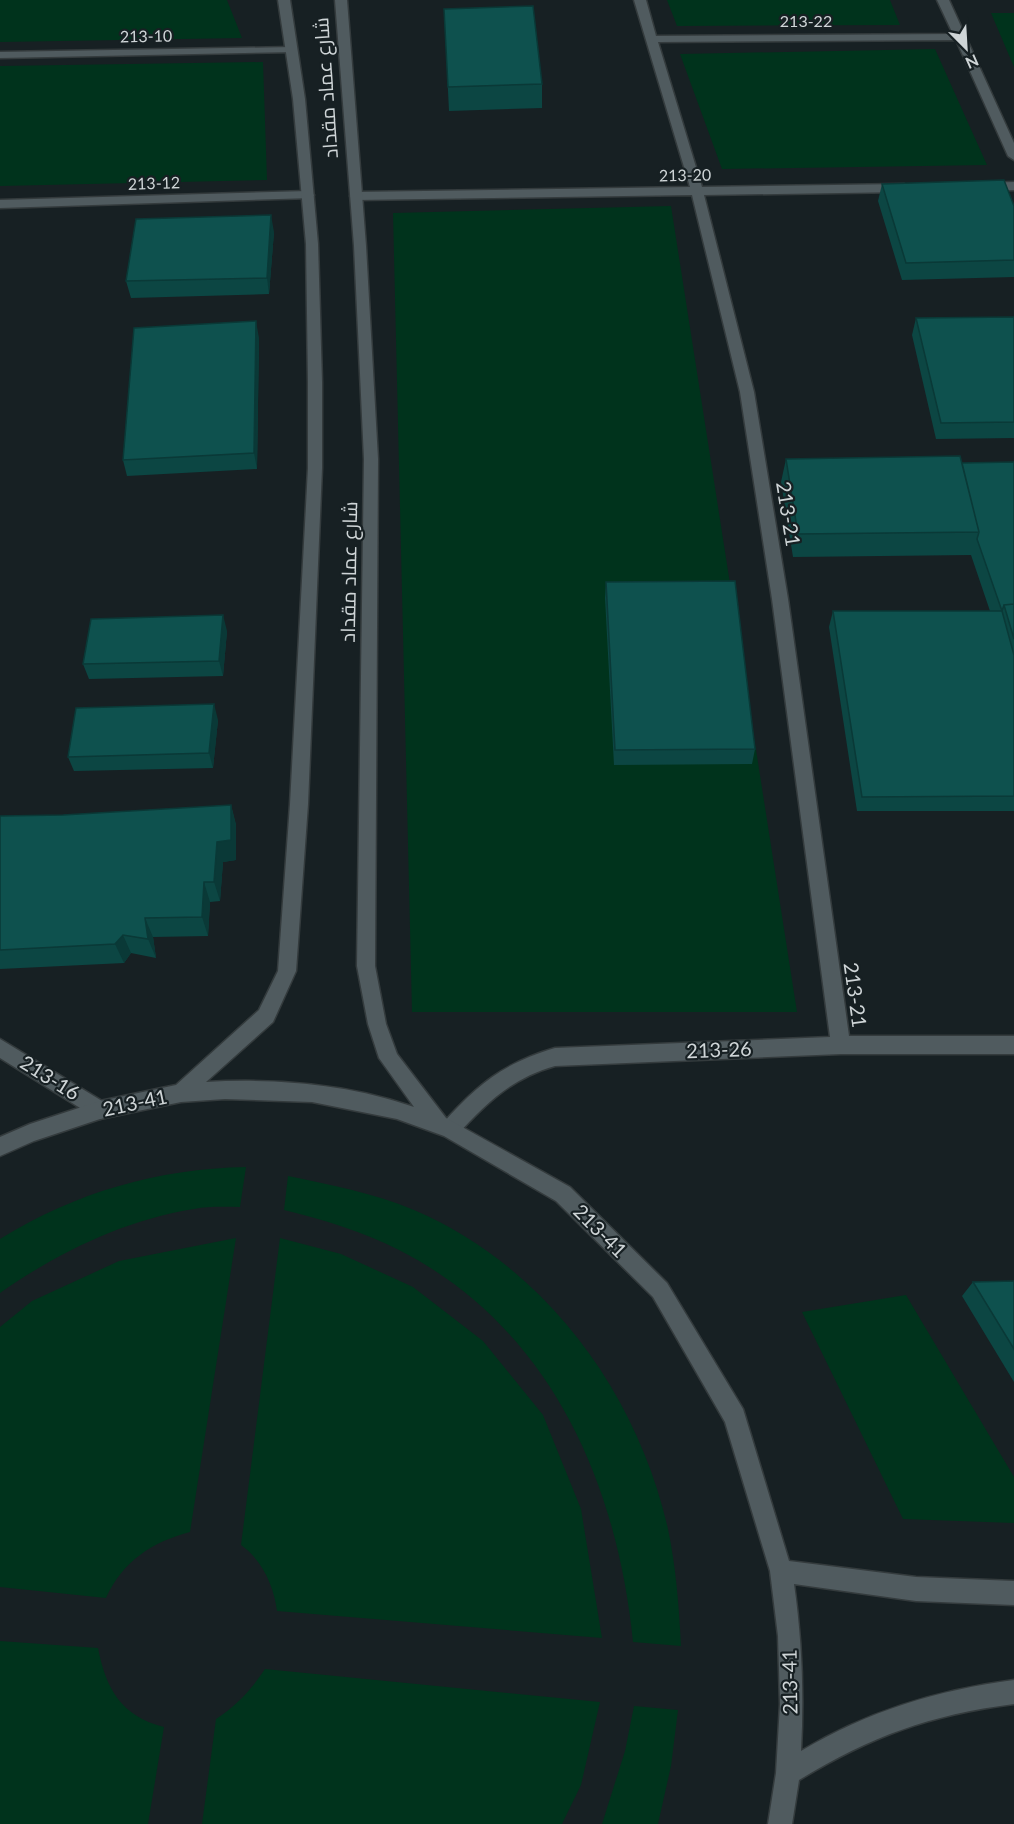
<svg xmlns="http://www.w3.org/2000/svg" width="1014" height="1824" font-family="Lato,Cairo,sans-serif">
	<rect width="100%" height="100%" fill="#172023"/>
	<path fill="#00331c" d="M 0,0 L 227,0 L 242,38 L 0,42 Z
		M 667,0 L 890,0 L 900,25 L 677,26 Z
		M 991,13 L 1014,13 L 1014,67 Z
		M 935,49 L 987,165 L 722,169 L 680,54 Z
		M 263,62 L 267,180 L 0,186 L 0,66 Z
		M 671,206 L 797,1012 L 412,1012 L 393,213 Z
		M 246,1167 L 240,1207 C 225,1207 209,1206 194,1209 C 124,1220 57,1253 0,1293 L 0,1239 C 76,1192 157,1169 246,1167 Z
		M 288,1176 C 331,1185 374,1193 414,1210 C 545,1266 637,1392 668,1529 C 676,1567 679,1606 681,1646 L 633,1642 C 617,1482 550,1327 399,1250 C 362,1231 324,1220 284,1210 Z
		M 236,1238 L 190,1532 C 152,1542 123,1561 106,1598 L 0,1587 L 0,1327 L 32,1301 L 119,1261 Z
		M 280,1238 L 341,1254 L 413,1287 L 483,1341 L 543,1415 L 581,1509 L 602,1638 L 277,1611 C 274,1586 262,1560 241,1545 Z
		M 906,1295 L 1014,1477 L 1014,1523 L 903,1519 L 802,1312 Z
		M 0,1641 L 98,1648 C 106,1689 121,1716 164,1727 L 148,1824 L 0,1824 Z
		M 265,1669 L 600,1702 L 581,1785 L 562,1824 L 202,1824 L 216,1719 C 237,1705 251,1690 265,1669 Z
		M 634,1706 L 678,1710 L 671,1766 L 658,1824 L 602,1824 L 625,1751 Z"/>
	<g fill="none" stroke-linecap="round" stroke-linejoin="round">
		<g stroke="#343b3d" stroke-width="3">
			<path id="minor" d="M 634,0 L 646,0 L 656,36 L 953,34 L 937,0 L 949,0 L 1014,143 L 1014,160 L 1008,156 L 956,40 L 658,42 L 702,187 L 904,184 L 910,188 L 904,192 L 704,195 L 754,392 L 788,599 L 849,1036 L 1014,1036 L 1014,1054 L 841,1054 L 555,1066 C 512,1078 486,1103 457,1135 L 450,1138 L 443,1135 L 440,1129 L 443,1123 C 478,1084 504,1063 555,1048 L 830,1037 L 772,599 L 740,392 L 692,195 L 356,200 L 350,196 L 356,192 L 690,187 Z
				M 292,47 L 296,48 L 296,52 L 0,58 L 0,52 Z
				M 1014,182 L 1014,190 L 983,191 L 977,187 L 983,183 Z
				M 308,191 L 314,195 L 312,198 L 0,208 L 0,200 Z
				M 0,1039 L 107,1104 L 110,1110 L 107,1116 L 100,1119 L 93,1116 L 0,1058 Z"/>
		</g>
		<g stroke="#343b3d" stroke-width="3">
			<path id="tertiary" d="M 278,0 L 290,0 L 305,99 L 318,244 L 322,382 L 322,468 L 308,804 L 296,971 L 273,1022 L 206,1082 C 274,1078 349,1084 414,1107 L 379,1058 L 368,1024 L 357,966 L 364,459 L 354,246 L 335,0 L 347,0 L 366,246 L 378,459 L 375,966 L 386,1024 L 397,1054 L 446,1118 L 570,1187 L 667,1283 L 743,1409 L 789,1561 L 916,1577 L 1014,1581 L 1014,1605 L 916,1601 L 794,1584 C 802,1640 804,1695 801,1751 C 868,1711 938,1690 1014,1680 L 1014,1704 C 929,1715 872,1736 799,1780 L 792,1824 L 768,1824 L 776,1773 L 780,1704 L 778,1636 L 770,1571 L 725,1422 L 653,1297 L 556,1201 L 444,1136 L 397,1119 L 312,1102 L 225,1099 L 181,1102 L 100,1119 L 34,1141 L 0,1156 L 0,1137 L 30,1124 L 100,1101 L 176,1085 L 259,1010 L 278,971 L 290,804 L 308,468 L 308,382 L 306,244 L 293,99 Z"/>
		</g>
		<use href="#minor" fill="#505b5f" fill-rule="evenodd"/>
		<use href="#tertiary" fill="#505b5f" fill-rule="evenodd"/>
	</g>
	<path fill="#0c4643" d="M 444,9 L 542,84 L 542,108 L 449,111 Z
		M 882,184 L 1014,206 L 1014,277 L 902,280 L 878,201 Z
		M 274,232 L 269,294 L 131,298 L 126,281 Z
		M 1014,317 L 1014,438 L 936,439 L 912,335 L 916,318 Z
		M 259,338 L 257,469 L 127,476 L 123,460 Z
		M 786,459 L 962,463 L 1014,462 L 1014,811 L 857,811 L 829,627 L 833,611 L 990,611 L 971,555 L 793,557 L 781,482 Z
		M 606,582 L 755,749 L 752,764 L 614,765 L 605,598 Z
		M 227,631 L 223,676 L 89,679 L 83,664 Z
		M 218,720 L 213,768 L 74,771 L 68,757 Z
		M 231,805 L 236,825 L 236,860 L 223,862 L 220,901 L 210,902 L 208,936 L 153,937 L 156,958 L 131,953 L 124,963 L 0,969 L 0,816 L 63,815 Z
		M 1014,1281 L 1014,1382 L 962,1296 L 973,1282 Z"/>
	<path fill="#0a3937" d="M 271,215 L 274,232 L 269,294 L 267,278 Z
		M 256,321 L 259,338 L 257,469 L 254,453 Z
		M 223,615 L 227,631 L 223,676 L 219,661 Z
		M 214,704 L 218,720 L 213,768 L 209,753 Z
		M 231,805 L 236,825 L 236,860 L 223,862 L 220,901 L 214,882 L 217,842 Z
		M 204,882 L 210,902 L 208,936 L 202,917 Z
		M 145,918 L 153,937 L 156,958 L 148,939 Z
		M 123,935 L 131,953 L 124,963 L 115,944 Z"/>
	<path fill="#0e514e" stroke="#0a3937" stroke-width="1.5" d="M 533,6 L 542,84 L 448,87 L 444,9 Z
		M 1004,180 L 1014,206 L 1014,260 L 906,263 L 882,184 Z
		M 271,215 L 267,278 L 126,281 L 136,219 Z
		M 1014,317 L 1014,422 L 941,423 L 916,318 Z
		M 256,321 L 254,453 L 123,460 L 134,328 Z
		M 960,456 L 979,532 L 798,534 L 786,459 Z
		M 1014,462 L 1014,604 L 1004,605 L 1002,611 L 1014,655 L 1014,796 L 862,797 L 833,611 L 1002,611 L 977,539 L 979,532 L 962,463 Z
		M 735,581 L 755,749 L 615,750 L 606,582 Z
		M 1014,604 L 1014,639 L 1004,605 Z
		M 223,615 L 219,661 L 83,664 L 91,619 Z
		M 214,704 L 209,753 L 68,757 L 76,708 Z
		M 231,805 L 231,840 L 217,842 L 214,882 L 204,882 L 202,917 L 145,918 L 148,939 L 123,935 L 115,944 L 0,950 L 0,816 L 63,815 Z
		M 1014,1281 L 1014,1349 L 973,1282 Z"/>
	<g text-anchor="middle" stroke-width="4.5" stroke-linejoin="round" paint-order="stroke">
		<g font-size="16" fill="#cfd5d7" stroke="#172023">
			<text x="806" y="27">213-22</text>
			<text transform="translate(146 36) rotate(-1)" y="6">213-10</text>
			<text transform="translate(685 175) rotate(-1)" y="6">213-20</text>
			<text transform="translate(154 183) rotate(-2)" y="6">213-12</text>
		</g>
		<g font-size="20" fill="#cfd5d7" stroke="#172023">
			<text transform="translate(326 88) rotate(-94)" y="7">شارع عماد مقداد</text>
			<text transform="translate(788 514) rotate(81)" y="7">213-21</text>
			<text transform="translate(349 572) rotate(-89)" y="7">شارع عماد مقداد</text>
			<text transform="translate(855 995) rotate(82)" y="7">213-21</text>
			<text transform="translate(719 1050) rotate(-2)" y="7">213-26</text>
			<text transform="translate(50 1078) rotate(32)" y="7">213-16</text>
			<text transform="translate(135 1103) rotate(-12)" y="7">213-41</text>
			<text transform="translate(600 1231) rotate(45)" y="7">213-41</text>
			<text transform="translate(790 1682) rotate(-91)" y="7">213-41</text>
		</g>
	</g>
	<g transform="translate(966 48) rotate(156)" stroke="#172023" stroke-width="4.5" paint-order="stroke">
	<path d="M0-4.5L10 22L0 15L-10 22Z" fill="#cfd5d7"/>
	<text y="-9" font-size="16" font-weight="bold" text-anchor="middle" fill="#cfd5d7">N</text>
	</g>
</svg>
